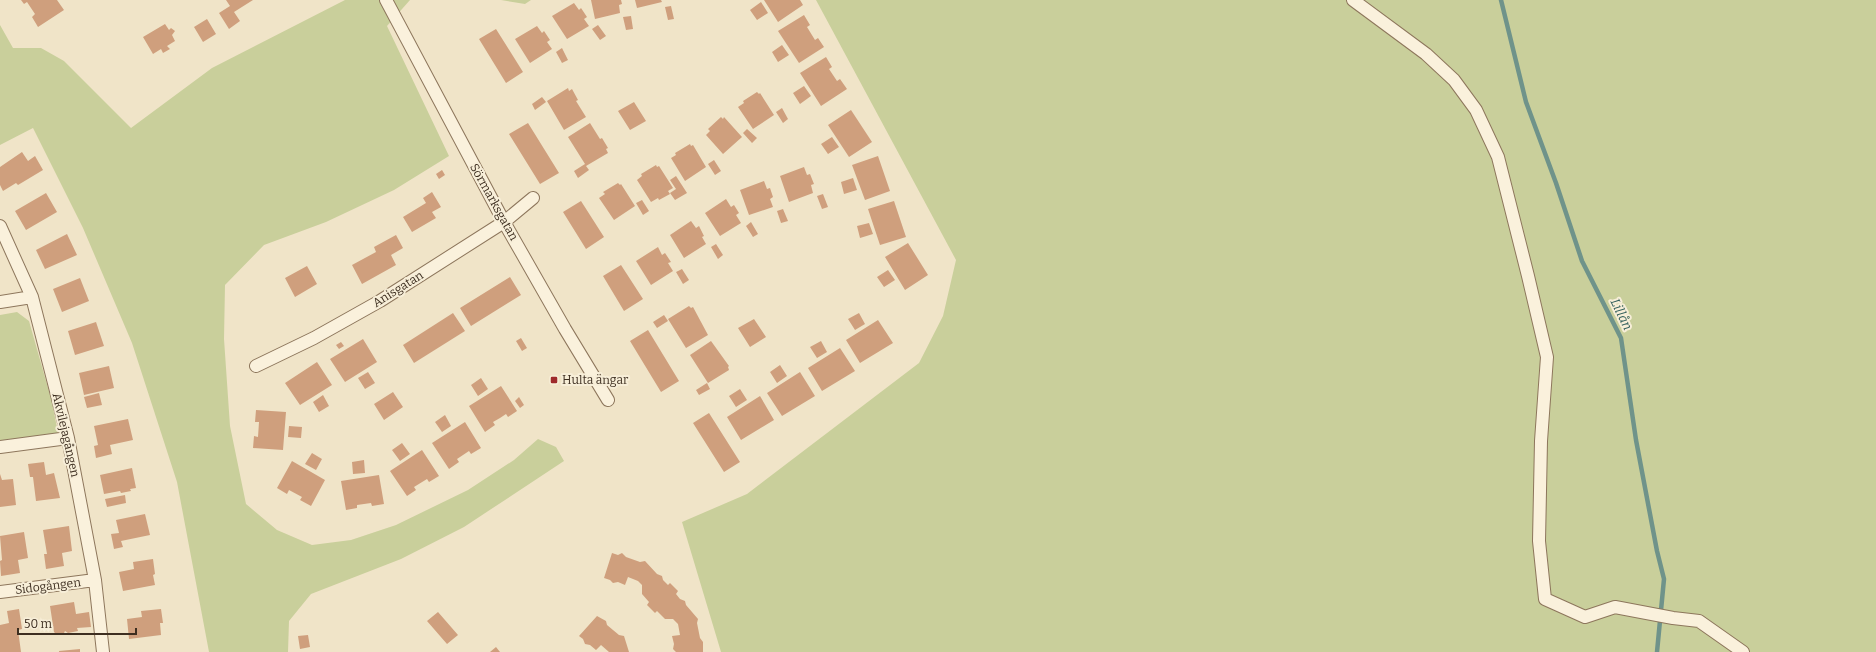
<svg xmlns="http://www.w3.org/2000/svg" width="1876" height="652" font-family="Bitter,serif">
	<rect width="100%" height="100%" fill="#f0e4c8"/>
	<path fill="#c9cf9b" d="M 345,0 L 410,0 L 387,26 L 449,156 L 394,190 L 326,222 L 264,245 L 225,285 L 224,339 L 230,426 L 246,504 L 277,530 L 312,545 L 351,540 L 396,525 L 468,490 L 514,460 L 538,439 L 556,447 L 564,461 L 464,527 L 401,559 L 311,594 L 289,621 L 288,652 L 209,652 L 177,482 L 132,343 L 83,228 L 33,128 L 0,145 L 0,25 L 13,48 L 41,48 L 64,61 L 131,128 L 212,68 Z
		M 501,0 L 531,0 L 525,4 Z
		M 816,0 L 1876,0 L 1876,652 L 721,652 L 682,522 L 747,494 L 919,363 L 943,316 L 956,260 Z
		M 17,312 L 29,321 L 52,402 L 58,433 L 0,441 L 0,315 Z"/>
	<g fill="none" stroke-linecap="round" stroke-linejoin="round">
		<path stroke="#6f938a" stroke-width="4.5" d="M 1501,0 L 1526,102 L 1556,183 L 1582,261 L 1621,338 L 1636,440 L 1657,551 L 1664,579 L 1657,652"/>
	</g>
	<path fill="#cf9f7d" d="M 21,0 L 57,0 L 64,10 L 38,27 L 32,17 L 35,14 L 27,2 L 24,4 Z
		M 226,0 L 253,0 L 234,12 L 240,21 L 229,29 L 219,13 L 230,6 Z
		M 591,0 L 621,0 L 622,4 L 619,5 L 620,13 L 595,19 Z
		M 635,0 L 661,0 L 662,2 L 637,8 Z
		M 764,0 L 800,0 L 803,5 L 778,22 Z
		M 761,2 L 768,13 L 757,20 L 750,10 Z
		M 574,3 L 579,10 L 581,8 L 587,17 L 584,19 L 589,26 L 567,39 L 552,16 Z
		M 671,6 L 674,19 L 668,20 L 665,7 Z
		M 804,15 L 810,25 L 807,27 L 815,40 L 818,38 L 824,47 L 799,63 L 778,31 Z
		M 631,16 L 633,29 L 626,30 L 623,17 Z
		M 207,19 L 216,34 L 203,42 L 194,27 Z
		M 165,24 L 169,30 L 171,28 L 175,31 L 172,35 L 175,41 L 167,46 L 170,49 L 163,53 L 161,49 L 153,54 L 143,37 Z
		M 598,25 L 606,36 L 600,40 L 592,29 Z
		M 537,26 L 542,33 L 544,31 L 550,40 L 547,42 L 552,49 L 530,63 L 515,39 Z
		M 496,29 L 523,72 L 506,83 L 479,39 Z
		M 782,45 L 789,55 L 778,62 L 772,52 Z
		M 562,48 L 568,60 L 562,63 L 556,52 Z
		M 826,57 L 832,67 L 829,69 L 837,81 L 840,79 L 847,89 L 821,106 L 800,73 Z
		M 804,86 L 811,96 L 800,104 L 793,93 Z
		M 568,88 L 569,91 L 572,89 L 578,100 L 576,101 L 586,117 L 564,130 L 547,101 Z
		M 757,92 L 759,94 L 760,93 L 774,115 L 753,129 L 738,107 L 744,103 L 743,101 Z
		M 542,97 L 546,102 L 535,110 L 532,104 Z
		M 634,102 L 646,121 L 630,130 L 618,111 Z
		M 782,108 L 788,119 L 783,123 L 776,112 Z
		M 851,110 L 872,142 L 849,157 L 828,125 Z
		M 721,117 L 723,119 L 724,117 L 742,137 L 723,154 L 706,135 L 710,131 L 708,129 Z
		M 528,123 L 559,173 L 540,184 L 509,134 Z
		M 590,123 L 600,139 L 602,138 L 608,148 L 606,149 L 608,153 L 586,166 L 589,170 L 578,178 L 574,171 L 585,164 L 568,137 Z
		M 747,129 L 757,138 L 752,143 L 743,133 Z
		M 832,137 L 839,147 L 828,154 L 821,144 Z
		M 690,144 L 691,146 L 693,145 L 706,167 L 685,181 L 671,158 L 676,155 L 675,153 Z
		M 22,152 L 28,161 L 35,156 L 43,170 L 18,185 L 16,183 L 3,191 L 0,185 L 0,167 Z
		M 878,156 L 890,191 L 865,200 L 852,165 Z
		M 714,160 L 721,171 L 715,175 L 708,164 Z
		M 656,165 L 657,167 L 659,166 L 673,188 L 668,191 L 670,194 L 659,200 L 658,198 L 651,202 L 637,180 L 642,176 L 641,174 Z
		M 804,167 L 807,175 L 810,174 L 814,184 L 811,185 L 813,193 L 789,202 L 780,176 Z
		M 442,170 L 445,175 L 439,179 L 436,174 Z
		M 676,176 L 687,193 L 675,200 L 670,193 L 676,189 L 670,180 Z
		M 853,178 L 857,190 L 844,194 L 841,182 Z
		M 764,181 L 767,189 L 770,188 L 773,197 L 770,199 L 773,207 L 749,215 L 740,190 Z
		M 618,183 L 620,185 L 621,184 L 635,206 L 614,220 L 599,198 L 605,194 L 603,192 Z
		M 432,192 L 441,207 L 432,212 L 436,218 L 412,232 L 403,217 L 426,203 L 423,198 Z
		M 46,193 L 57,212 L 26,230 L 15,211 Z
		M 823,194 L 828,207 L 822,209 L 817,196 Z
		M 726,199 L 731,207 L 734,205 L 739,213 L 736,215 L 741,223 L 720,236 L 705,213 Z
		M 642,200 L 649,211 L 643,215 L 636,203 Z
		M 581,201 L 604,237 L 586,249 L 563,212 Z
		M 894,201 L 906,237 L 880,245 L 868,209 Z
		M 783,209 L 788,221 L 781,223 L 777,211 Z
		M 691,221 L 696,228 L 699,226 L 704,236 L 702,237 L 706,244 L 684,258 L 670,235 Z
		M 751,222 L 758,234 L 753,237 L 746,226 Z
		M 869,223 L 873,234 L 860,238 L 857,226 Z
		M 67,234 L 77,255 L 45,269 L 36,250 Z
		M 396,235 L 403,248 L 391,255 L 396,265 L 362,284 L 352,265 L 376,252 L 374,247 Z
		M 908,243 L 928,275 L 905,290 L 885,257 Z
		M 716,244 L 723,255 L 718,259 L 711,247 Z
		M 658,247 L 662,255 L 665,253 L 671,262 L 668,263 L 673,271 L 651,285 L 636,261 Z
		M 621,265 L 643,299 L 624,311 L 603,276 Z
		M 307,266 L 317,284 L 295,297 L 285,278 Z
		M 682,269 L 689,280 L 683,284 L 676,272 Z
		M 888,270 L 895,280 L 884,287 L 877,277 Z
		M 510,277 L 521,295 L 471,326 L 460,308 Z
		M 80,278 L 89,301 L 62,312 L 53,289 Z
		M 689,306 L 691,308 L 693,307 L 708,335 L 686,348 L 668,319 Z
		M 453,313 L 465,331 L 414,363 L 403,345 Z
		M 859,313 L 865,324 L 855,330 L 848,319 Z
		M 664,315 L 668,321 L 657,328 L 653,322 Z
		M 754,319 L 766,337 L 750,347 L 738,328 Z
		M 878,320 L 893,343 L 860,363 L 846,340 Z
		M 96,322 L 104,346 L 75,355 L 68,331 Z
		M 648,330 L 679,381 L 661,392 L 630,341 Z
		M 521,338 L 527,348 L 522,351 L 516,341 Z
		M 363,339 L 377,362 L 345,382 L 330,359 Z
		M 711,341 L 729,366 L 728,367 L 729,370 L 708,383 L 690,355 Z
		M 821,341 L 827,352 L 817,358 L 810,347 Z
		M 341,342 L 344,346 L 339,349 L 336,345 Z
		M 840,348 L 855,371 L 822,391 L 808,368 Z
		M 317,362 L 332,385 L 300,405 L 285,383 Z
		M 780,365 L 787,376 L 777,383 L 770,372 Z
		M 109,366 L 114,388 L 84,395 L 79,373 Z
		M 368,372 L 375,383 L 365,389 L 358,378 Z
		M 800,372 L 815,396 L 782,416 L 767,393 Z
		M 481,378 L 488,389 L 478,396 L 471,385 Z
		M 707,383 L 710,389 L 699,395 L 696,390 Z
		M 501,386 L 517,411 L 508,417 L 506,414 L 500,418 L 493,422 L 495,425 L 485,432 L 469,406 Z
		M 740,389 L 747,400 L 736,407 L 729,396 Z
		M 393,392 L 403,407 L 384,420 L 374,404 Z
		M 99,393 L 102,405 L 87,408 L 84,397 Z
		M 323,395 L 329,406 L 319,412 L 313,402 Z
		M 760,396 L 774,420 L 741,440 L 727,417 Z
		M 519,397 L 524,405 L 520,408 L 515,401 Z
		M 256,410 L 286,412 L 283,450 L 253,448 L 254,436 L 258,437 L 259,422 L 255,422 Z
		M 709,413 L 740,462 L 724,472 L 693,423 Z
		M 445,415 L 451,426 L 442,432 L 435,422 Z
		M 128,419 L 133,440 L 110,445 L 112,454 L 96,458 L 94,446 L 98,445 L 94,426 Z
		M 465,422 L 481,448 L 471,454 L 469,451 L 457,459 L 459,462 L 449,469 L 432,443 Z
		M 289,426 L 302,427 L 301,438 L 288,437 Z
		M 402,443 L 410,454 L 400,461 L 392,450 Z
		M 422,450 L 439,476 L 429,482 L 427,479 L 414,487 L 416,490 L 407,496 L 390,471 Z
		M 312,453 L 322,459 L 316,470 L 305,464 Z
		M 364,460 L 365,473 L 353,474 L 352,462 Z
		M 292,461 L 325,480 L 311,506 L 300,500 L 302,497 L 289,490 L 287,494 L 277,488 Z
		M 44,462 L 46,475 L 54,473 L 60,498 L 36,501 L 33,477 L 30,477 L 28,464 Z
		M 132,468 L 136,488 L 130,489 L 131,491 L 121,493 L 120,491 L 104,494 L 100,475 Z
		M 0,474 L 2,480 L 13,479 L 16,505 L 0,507 Z
		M 379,475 L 384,504 L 372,506 L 371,503 L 357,505 L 357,508 L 346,510 L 341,481 Z
		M 125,495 L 126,503 L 107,507 L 105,499 Z
		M 145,514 L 150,535 L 121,541 L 123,547 L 114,549 L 111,534 L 119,533 L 116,520 Z
		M 69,526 L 72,551 L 62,553 L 64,566 L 46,569 L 44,554 L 47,554 L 43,530 Z
		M 24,532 L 28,558 L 18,560 L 20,573 L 1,576 L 0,561 L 2,560 L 0,536 Z
		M 612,553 L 618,555 L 622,553 L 626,557 L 640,562 L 645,561 L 657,574 L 662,576 L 663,580 L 668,585 L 670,583 L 678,591 L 676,594 L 680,599 L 685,601 L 686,605 L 698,619 L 697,623 L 700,638 L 703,642 L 703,652 L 676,652 L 673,649 L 674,644 L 672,636 L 680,635 L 678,624 L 673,619 L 665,619 L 657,611 L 655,613 L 647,605 L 649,602 L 642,594 L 642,585 L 638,581 L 628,577 L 625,585 L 618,582 L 613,583 L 610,580 L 604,578 Z
		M 153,559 L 155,574 L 153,575 L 155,585 L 123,591 L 119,572 L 134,569 L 133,562 Z
		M 74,602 L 76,614 L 89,612 L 91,627 L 77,628 L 78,631 L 68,633 L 65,631 L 64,633 L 56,634 L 54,632 L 50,606 Z
		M 19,609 L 22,629 L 18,630 L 21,652 L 0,652 L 0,625 L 9,623 L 7,611 Z
		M 161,609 L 163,623 L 160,623 L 161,635 L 129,639 L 127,619 L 142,617 L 141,611 Z
		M 438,612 L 458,635 L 447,644 L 427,621 Z
		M 597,616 L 606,621 L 607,625 L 619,635 L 624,636 L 629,652 L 609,652 L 601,645 L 596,650 L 590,645 L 585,644 L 583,639 L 579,636 Z
		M 308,635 L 310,647 L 300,649 L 298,636 Z
		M 496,647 L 500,652 L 490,652 Z
		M 80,649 L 80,652 L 59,652 L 59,651 Z"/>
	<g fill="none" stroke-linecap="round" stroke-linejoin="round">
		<g stroke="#8d765c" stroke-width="14">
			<path id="street" d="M 386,0 L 504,222 L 565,329 L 608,400
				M 1353,0 L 1426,54 L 1454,80 L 1476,110 L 1498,157 L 1528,276 L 1547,357 L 1541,441 L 1539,541 L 1545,599 L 1585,617 L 1615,607 L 1673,618 L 1699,621 L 1743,652
				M 0,226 L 32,297 L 68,438 L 95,580 L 103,652
				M 0,302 L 32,297
				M 256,366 L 314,338 L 380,301 L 504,222 L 533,198
				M 0,447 L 68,438
				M 0,592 L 95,580"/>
		</g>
		<use href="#street" stroke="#faf1dc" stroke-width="12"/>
	</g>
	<rect fill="#9e2a2b" stroke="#f7eed8" stroke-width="1.5" x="550" y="376" width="8" height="8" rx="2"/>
	<g text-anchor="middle" stroke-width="4" stroke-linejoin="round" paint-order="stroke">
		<g font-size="12" fill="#3d2e20" stroke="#f7eed8">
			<text transform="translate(494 202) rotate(61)" y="4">Sörmarksgatan</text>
			<text transform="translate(398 289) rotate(-32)" y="4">Anisgatan</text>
			<text transform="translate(66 435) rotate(77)" y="4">Akvilejagången</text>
			<text transform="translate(48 586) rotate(-7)" y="4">Sidogången</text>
		</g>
		<g font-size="12" fill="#3d2e20" stroke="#f7eed8" text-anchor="start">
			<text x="562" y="384">Hulta ängar</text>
		</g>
		<g font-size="13" font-style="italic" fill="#2f5d5a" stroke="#f7eed8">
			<text transform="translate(1622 314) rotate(64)" y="5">Lillån</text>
		</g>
	</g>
	<path d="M18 628v6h118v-6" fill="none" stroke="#3d2e20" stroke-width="2"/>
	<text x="24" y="628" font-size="12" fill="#3d2e20" stroke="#f7eed8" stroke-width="3" paint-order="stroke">50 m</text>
</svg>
